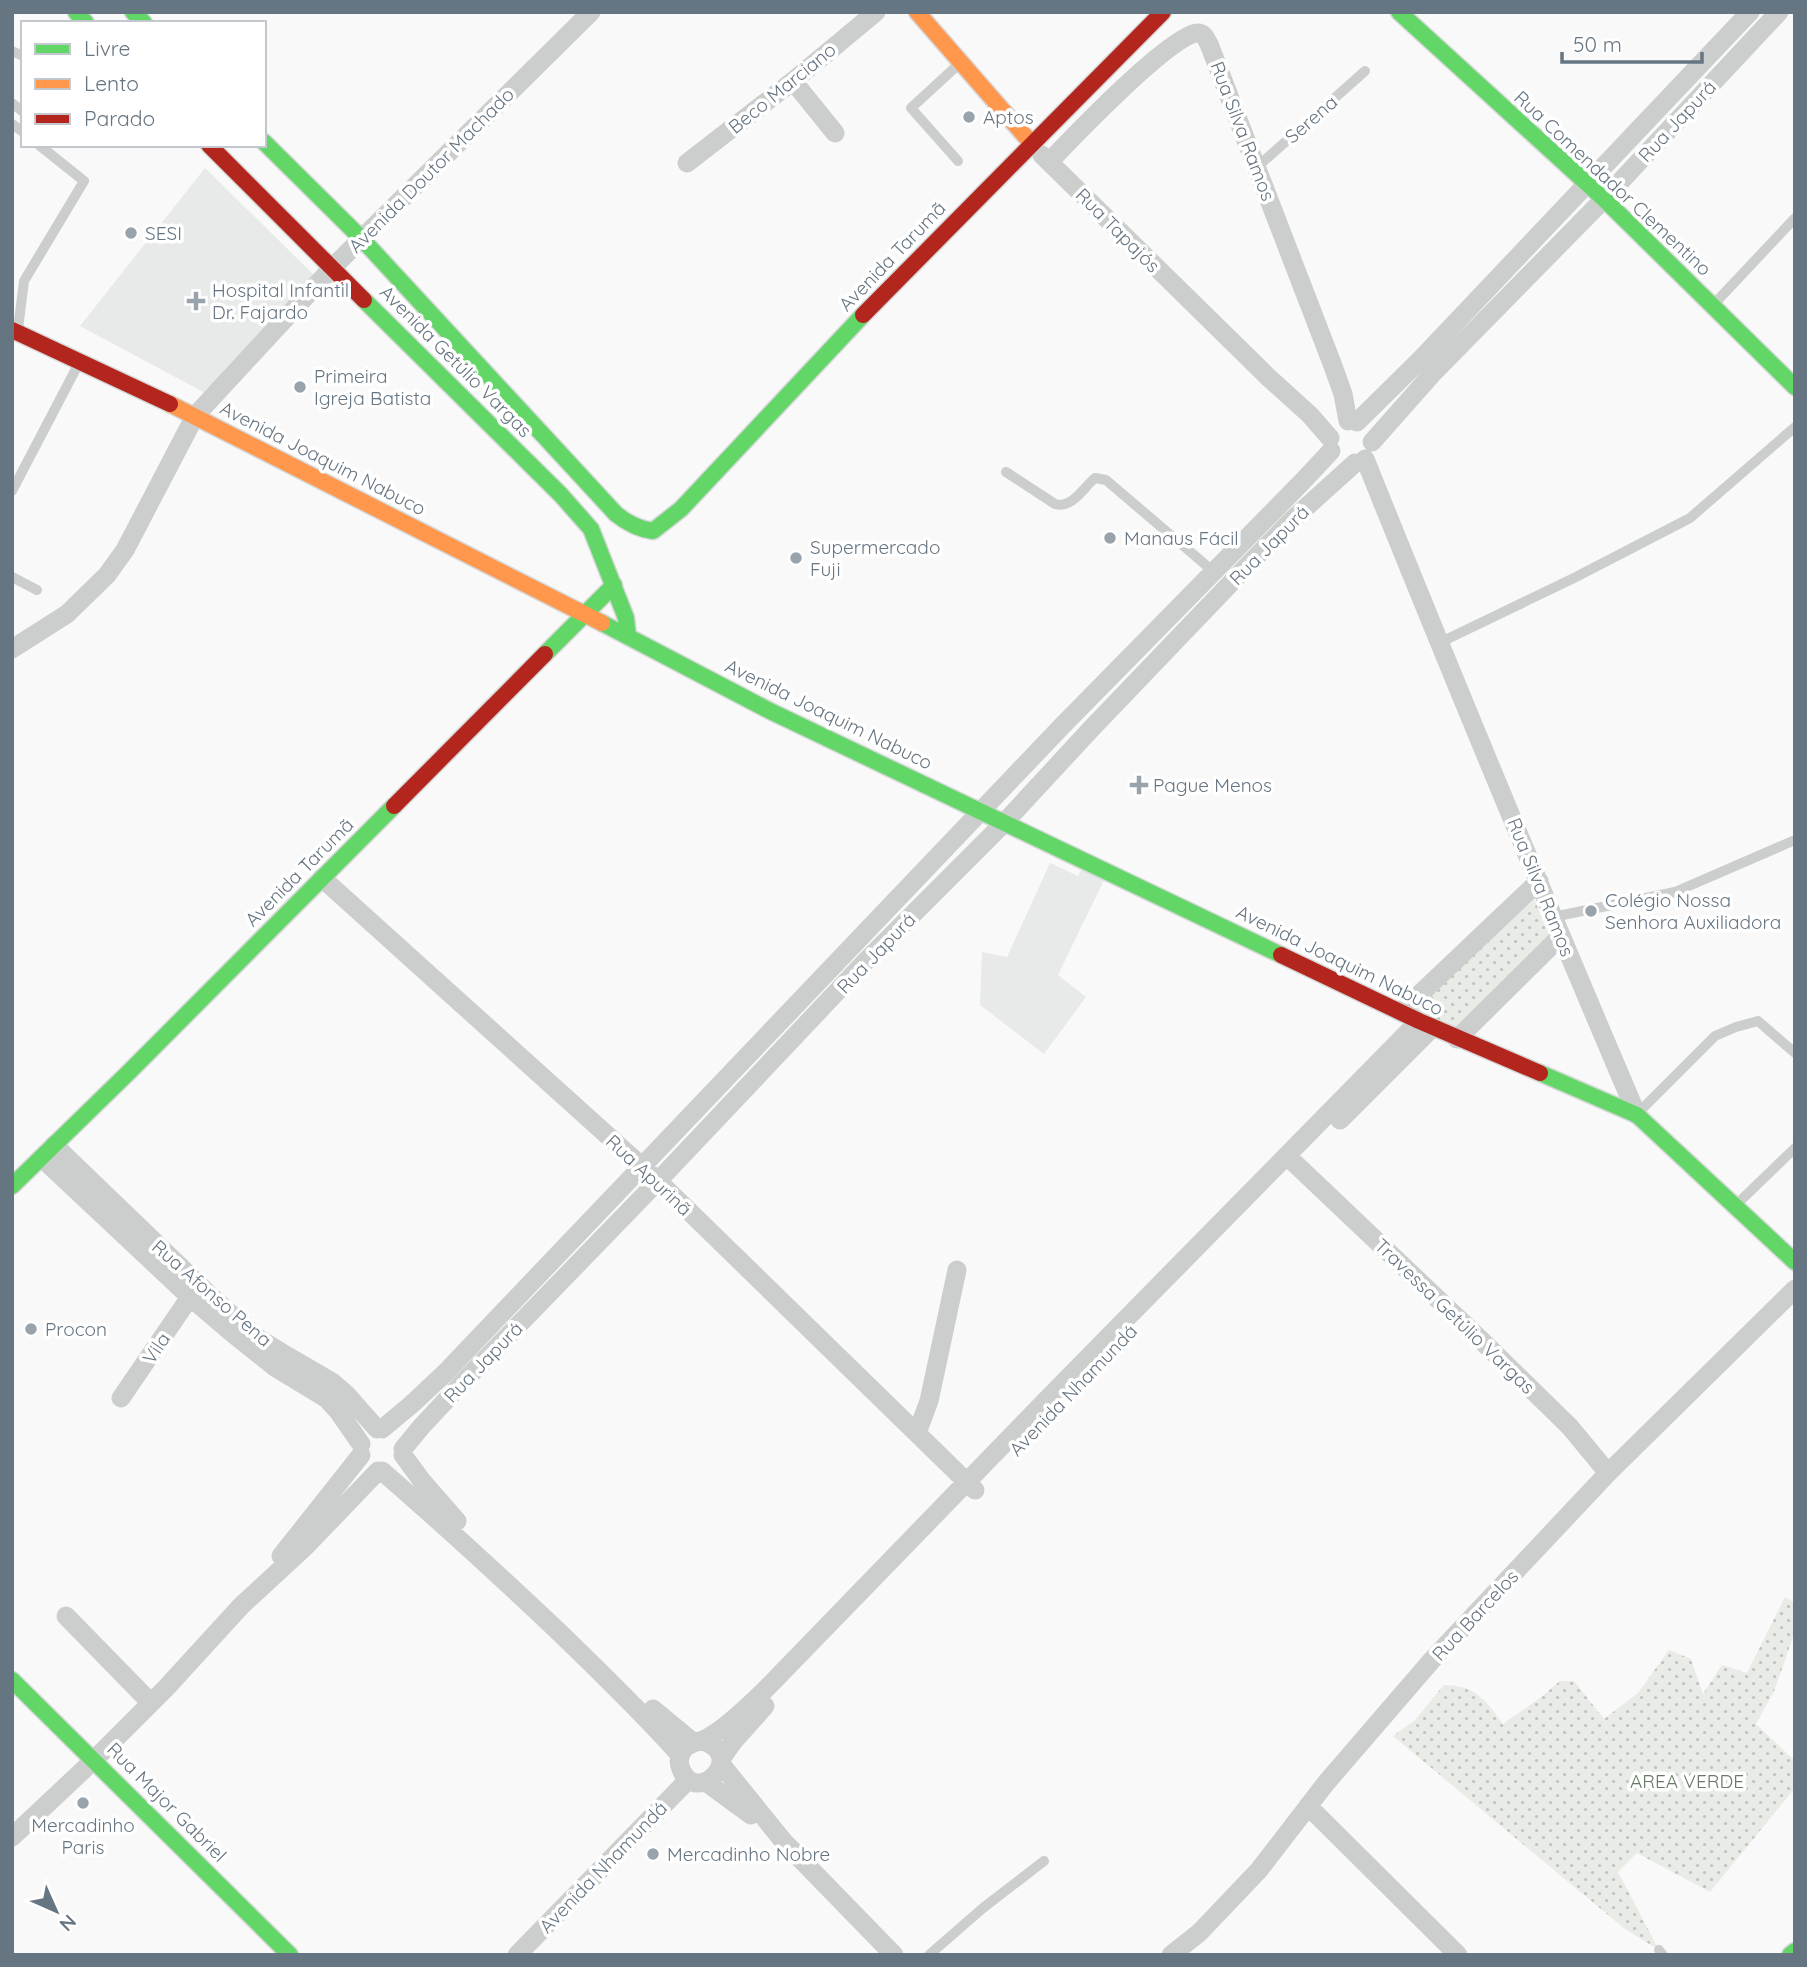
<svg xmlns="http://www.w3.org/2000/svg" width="1807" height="1967" font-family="Quicksand,sans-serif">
	<defs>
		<pattern id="park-dots" width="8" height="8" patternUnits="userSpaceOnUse" patternTransform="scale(1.75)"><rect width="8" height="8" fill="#e8ebe6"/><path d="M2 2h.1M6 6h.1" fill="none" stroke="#c0c3c0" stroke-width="1.8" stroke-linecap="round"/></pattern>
	</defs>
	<rect width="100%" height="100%" fill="#f9f9f9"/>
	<path fill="#e8e9e9" d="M 205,168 L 316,277 L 205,393 L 80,326 Z
		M 1050,863 L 1078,876 L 1082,869 L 1104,880 L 1058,975 L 1086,997 L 1044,1054 L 980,1005 L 982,952 L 1007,957 Z"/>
	<path fill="url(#park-dots)" d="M 1530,889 L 1550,937 L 1457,1032 L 1412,1011 Z
		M 1785,1597 L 1795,1603 L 1795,1631 L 1775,1689 L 1756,1724 L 1795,1761 L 1795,1788 L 1710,1892 L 1637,1853 L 1618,1872 L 1659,1950 L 1625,1929 L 1393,1736 L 1415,1720 L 1444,1685 C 1476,1685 1486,1701 1503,1724 L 1540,1698 L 1560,1681 L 1574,1681 L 1604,1719 L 1638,1693 L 1669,1650 L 1691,1659 L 1703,1694 L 1722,1665 L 1747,1673 Z"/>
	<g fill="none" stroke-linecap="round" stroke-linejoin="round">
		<g stroke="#d6d7d8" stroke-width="19">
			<path id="fast" d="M 76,12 L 86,23
				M 133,12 L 144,23
				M 1399,12 L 1604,199 L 1795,387
				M 264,142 L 361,238 L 616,514 C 627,523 638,529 653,531 L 681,509 L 863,315
				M 364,300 L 561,495 L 591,529 L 626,618 L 628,636
				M 602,623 L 770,711 L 1281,955
				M 545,654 L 614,585
				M 1540,1073 L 1637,1115 L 1795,1262
				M 12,1186 L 129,1072 L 394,806
				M 12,1680 L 290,1955
				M 1790,1955 L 1795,1951"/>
		</g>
		<g stroke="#d6d7d8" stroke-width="19">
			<path id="slow" d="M 917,12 L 1032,144
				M 170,404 L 602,623"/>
		</g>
		<g stroke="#d6d7d8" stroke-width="19">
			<path id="jam" d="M 209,145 L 364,300
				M 863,315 L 1163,12
				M 12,330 L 170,404
				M 394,806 L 545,654
				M 1281,955 L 1419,1021 L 1540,1073"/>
		</g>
		<path stroke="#cccece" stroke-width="10" d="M 12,51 L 23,56
			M 12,103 L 23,112
			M 12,124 L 23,132
			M 958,161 L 911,108 L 960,63
			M 1257,167 L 1365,71
			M 1715,303 L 1795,218
			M 18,329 L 24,281 L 84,181 L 39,145
			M 1006,472 L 1055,504 C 1072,509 1083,488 1095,478 L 1106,480 L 1214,572
			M 12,491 L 79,363
			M 12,577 L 37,590
			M 1439,643 L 1574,578 L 1690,518 L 1795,427
			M 1553,917 L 1675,892 L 1795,840
			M 1639,1112 L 1715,1036 L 1736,1027 L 1758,1021 L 1795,1053
			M 1738,1203 L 1795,1148
			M 1659,1950 L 1663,1955
			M 929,1955 L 983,1908 L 1044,1861"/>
		<path stroke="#cccece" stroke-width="19" d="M 793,81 L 835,133
			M 1042,155 L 1268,377 L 1310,415 L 1330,438
			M 1049,162 C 1069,141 1175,30 1198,33 C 1204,33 1206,39 1209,44 L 1333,366 L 1343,394 L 1348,421
			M 687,163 L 793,81 L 876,12
			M 1357,422 L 1421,359 L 1750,12
			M 1372,442 L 1434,372 L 1604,199 L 1779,12
			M 1365,459 C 1453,678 1544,897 1637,1115
			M 12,649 L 67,614 L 107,575 L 125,550 L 195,416 L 332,268 L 591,12
			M 322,878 L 658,1181 L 975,1490
			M 1401,1012 L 1539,881
			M 1457,1039 L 1561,936
			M 1340,1120 L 1433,1027
			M 54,1145 L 216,1301 L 258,1338 L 289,1357 L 332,1382 L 347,1395 L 377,1429
			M 1287,1156 L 1482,1341 L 1570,1427 L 1608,1473
			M 42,1158 L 190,1297 L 231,1332 L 276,1368 L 327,1399 L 338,1411 L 361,1444
			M 121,1398 L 190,1297
			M 382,1429 L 412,1404 L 445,1373 L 1062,726 L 1302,482 L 1331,451
			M 917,1433 L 929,1401 L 957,1270
			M 403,1449 L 421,1427 L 463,1382 L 658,1181 L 864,963 L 1005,822 L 1091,729 L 1251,562 L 1293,519 L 1355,463
			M 403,1455 L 422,1481 L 457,1521
			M 382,1471 C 443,1524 502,1578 560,1633 C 601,1673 642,1712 680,1755
			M 281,1556 L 361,1455
			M 66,1616 L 151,1703
			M 653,1709 L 693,1742
			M 702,1741 C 749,1755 696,1808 681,1769 C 678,1762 679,1755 684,1749 C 690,1742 696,1743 703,1740 C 708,1738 713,1734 717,1732 C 734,1720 748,1706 763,1692 L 1057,1389 L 1419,1021
			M 721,1759 L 733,1742 L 765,1706
			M 721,1764 L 784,1842 L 894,1955
			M 706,1782 L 751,1815
			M 1308,1806 L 1458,1955
			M 12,1837 L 95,1759 L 166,1688 L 241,1606 L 306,1546 L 378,1471
			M 517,1955 L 688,1780
			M 1171,1955 L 1199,1933 L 1259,1870 L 1326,1783 L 1432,1660 L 1608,1473 L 1795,1289"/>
		<use href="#fast" stroke="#63d668" stroke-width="16"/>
		<use href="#slow" stroke="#ff974d" stroke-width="16"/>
		<use href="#jam" stroke="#b3261e" stroke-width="16"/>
	</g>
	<g fill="#99a3ac" stroke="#fff" stroke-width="2.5">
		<circle cx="969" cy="117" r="7"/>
		<circle cx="131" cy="233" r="7"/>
		<path d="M192.5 290.5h7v7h7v7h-7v7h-7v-7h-7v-7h7z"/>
		<circle cx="300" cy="387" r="7"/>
		<circle cx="1110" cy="538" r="7"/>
		<circle cx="796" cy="558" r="7"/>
		<path d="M1135.5 774.5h7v7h7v7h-7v7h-7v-7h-7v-7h7z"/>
		<circle cx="1591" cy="911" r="7"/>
		<circle cx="31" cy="1329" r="7"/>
		<circle cx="83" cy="1803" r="7"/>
		<circle cx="653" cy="1854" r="7"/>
	</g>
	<g text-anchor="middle" stroke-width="7" stroke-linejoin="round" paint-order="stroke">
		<g font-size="19" fill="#667582" stroke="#fff">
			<text transform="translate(782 88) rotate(-39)" y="7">Beco Marciano</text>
			<text transform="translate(1311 119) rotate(-41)" y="7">Serena</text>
			<text transform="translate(1677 121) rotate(-47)" y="7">Rua Japurá</text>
			<text transform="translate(1243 131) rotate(69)" y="7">Rua Silva Ramos</text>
			<text transform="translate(431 170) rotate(-45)" y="7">Avenida Doutor Machado</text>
			<text transform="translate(1613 183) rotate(43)" y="7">Rua Comendador Clementino</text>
			<text transform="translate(1118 230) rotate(45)" y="7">Rua Tapajós</text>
			<text transform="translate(892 256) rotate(-46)" y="7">Avenida Tarumã</text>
			<text transform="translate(456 361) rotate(45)" y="7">Avenida Getúlio Vargas</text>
			<text transform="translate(323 458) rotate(27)" y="7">Avenida Joaquim Nabuco</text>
			<text transform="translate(1269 545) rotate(-45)" y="7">Rua Japurá</text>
			<text transform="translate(829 714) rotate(26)" y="7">Avenida Joaquim Nabuco</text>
			<text transform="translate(299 872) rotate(-45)" y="7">Avenida Tarumã</text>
			<text transform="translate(1541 887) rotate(68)" y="7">Rua Silva Ramos</text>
			<text transform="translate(876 953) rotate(-46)" y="7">Rua Japurá</text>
			<text transform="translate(1340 960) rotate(26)" y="7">Avenida Joaquim Nabuco</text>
			<text transform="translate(649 1175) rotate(43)" y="7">Rua Apurinã</text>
			<text transform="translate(212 1293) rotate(41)" y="7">Rua Afonso Pena</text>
			<text transform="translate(1455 1316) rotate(44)" y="7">Travessa Getúlio Vargas</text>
			<text transform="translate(156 1348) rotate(-56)" y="7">Vila</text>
			<text transform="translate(483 1362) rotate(-46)" y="7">Rua Japurá</text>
			<text transform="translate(1073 1390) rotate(-46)" y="7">Avenida Nhamundá</text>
			<text transform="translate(1475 1615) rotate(-47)" y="7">Rua Barcelos</text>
			<text transform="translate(167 1802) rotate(45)" y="7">Rua Major Gabriel</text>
			<text transform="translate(603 1867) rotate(-46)" y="7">Avenida Nhamundá</text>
		</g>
		<g font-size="19" fill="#667582" stroke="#fff" text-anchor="start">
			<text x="983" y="124">Aptos</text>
			<text x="145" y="240">SESI</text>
			<text x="212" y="297">Hospital Infantil<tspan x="212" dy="22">Dr. Fajardo</tspan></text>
			<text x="314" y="383">Primeira<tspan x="314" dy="22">Igreja Batista</tspan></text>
			<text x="1124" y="545">Manaus Fácil</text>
			<text x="810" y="554">Supermercado<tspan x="810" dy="22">Fuji</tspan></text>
			<text x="1153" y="792">Pague Menos</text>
			<text x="1605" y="907">Colégio Nossa<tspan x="1605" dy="22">Senhora Auxiliadora</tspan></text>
			<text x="45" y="1336">Procon</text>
			<text x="83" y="1832" text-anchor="middle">Mercadinho<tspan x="83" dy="22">Paris</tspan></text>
			<text x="667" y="1861">Mercadinho Nobre</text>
		</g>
		<g font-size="19" fill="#687a65" stroke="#fff">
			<text x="1687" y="1788">AREA VERDE</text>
		</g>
	</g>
	<rect width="1807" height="1967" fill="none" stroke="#667582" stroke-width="28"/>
	<rect x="21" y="21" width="245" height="126" fill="#ffffff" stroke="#c2c8cd" stroke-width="2"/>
	<rect x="35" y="44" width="35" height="10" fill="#63d668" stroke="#c2c8cd" stroke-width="2"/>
	<text x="84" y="56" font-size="21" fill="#667582">Livre</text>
	<rect x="35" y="79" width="35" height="10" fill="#ff974d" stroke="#c2c8cd" stroke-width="2"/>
	<text x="84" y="91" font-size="21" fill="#667582">Lento</text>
	<rect x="35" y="114" width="35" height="10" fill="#b3261e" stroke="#c2c8cd" stroke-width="2"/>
	<text x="84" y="126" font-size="21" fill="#667582">Parado</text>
	<g transform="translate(56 1911) rotate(135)" stroke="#ffffff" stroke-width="5" paint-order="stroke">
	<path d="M0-5L12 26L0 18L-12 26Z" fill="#667582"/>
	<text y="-10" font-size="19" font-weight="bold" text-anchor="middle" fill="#667582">N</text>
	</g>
	<path d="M1562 52v10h140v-10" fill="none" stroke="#667582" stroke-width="3.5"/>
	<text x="1573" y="52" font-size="21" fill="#667582" stroke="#ffffff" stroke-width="5" paint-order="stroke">50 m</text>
</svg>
